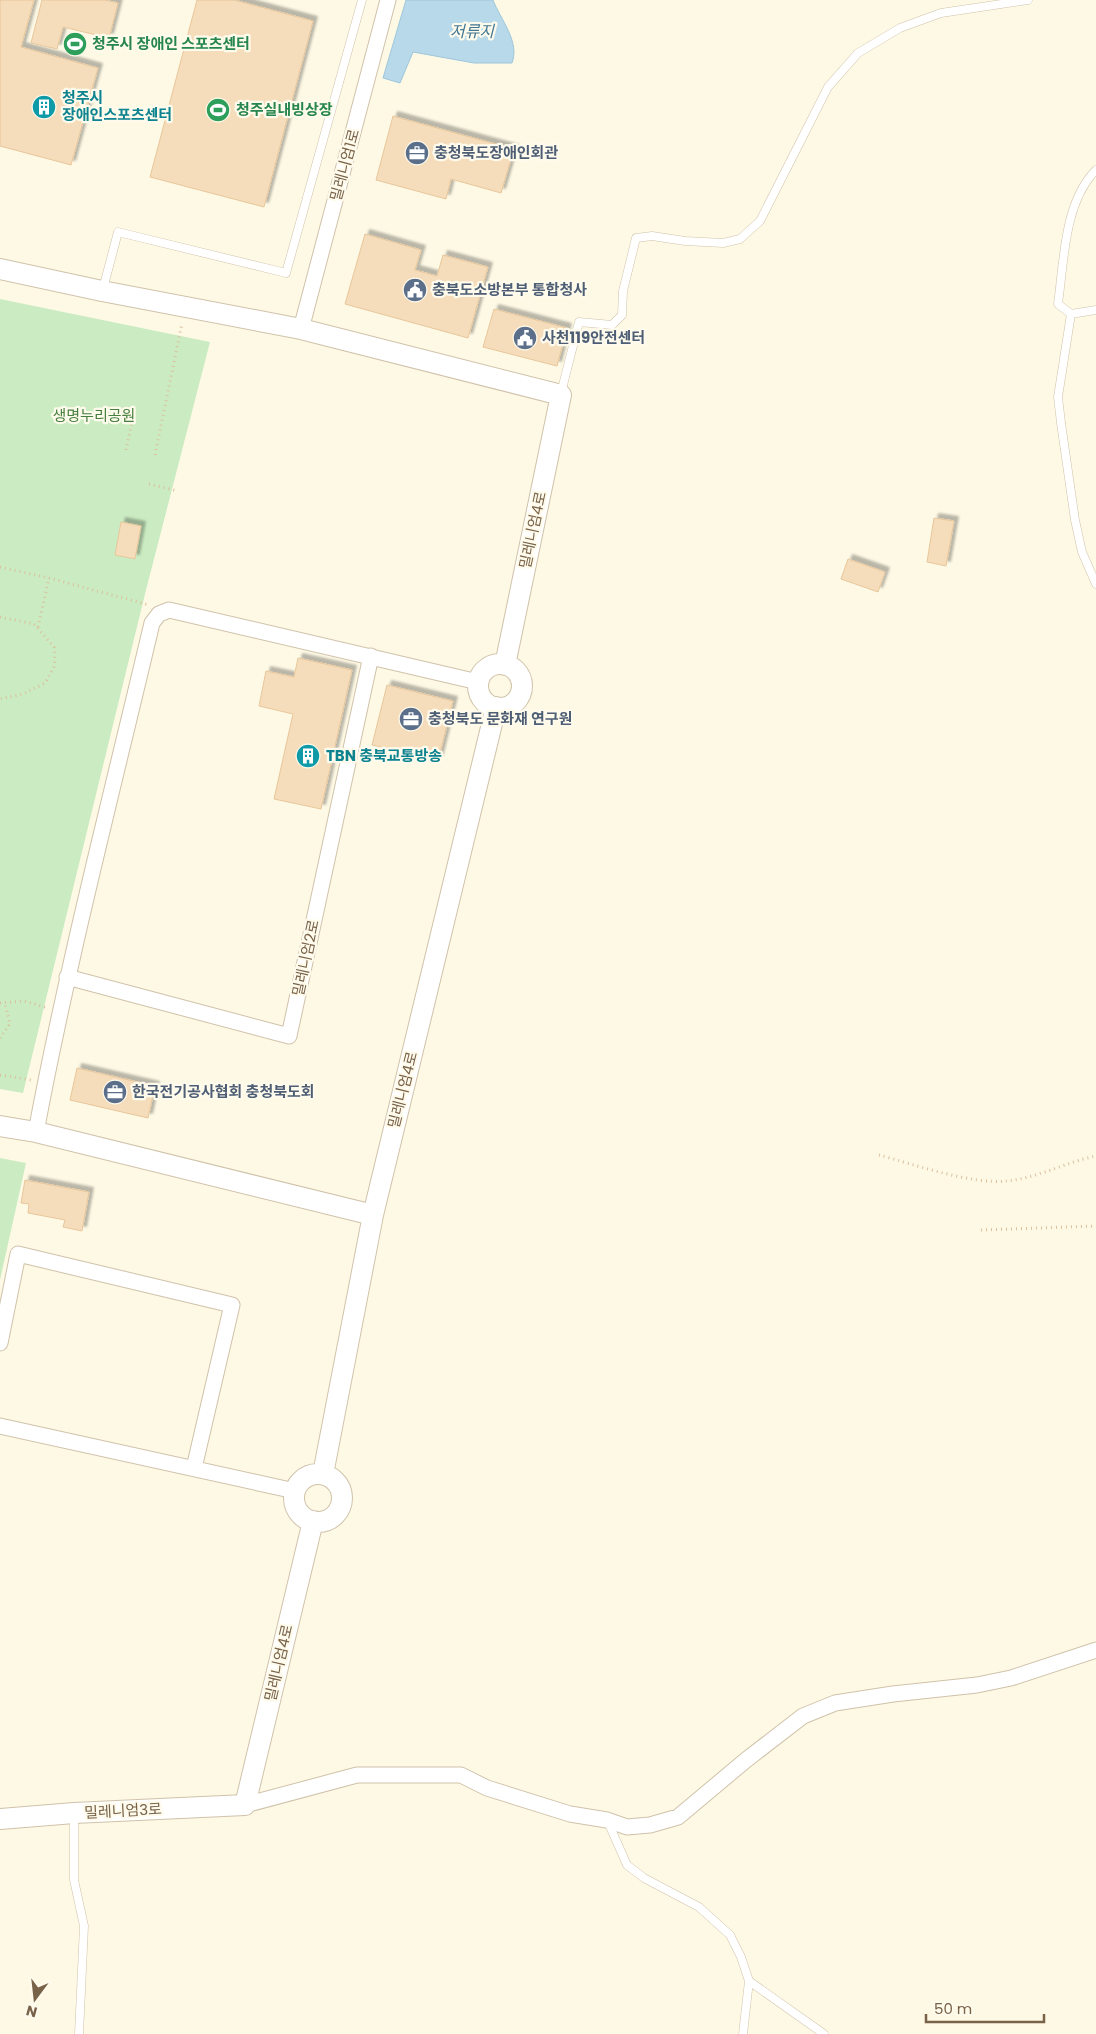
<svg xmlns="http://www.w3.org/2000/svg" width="1096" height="2034" font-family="Poppins,'Noto Sans KR',sans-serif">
	<defs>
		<filter id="shadow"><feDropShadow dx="4.5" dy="-4.5" stdDeviation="1" flood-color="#0004"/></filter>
	</defs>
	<rect width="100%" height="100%" fill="#fef9e5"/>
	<path fill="#cbecc2" d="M 0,299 L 210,342 L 146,590 L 23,1093 L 0,1089 Z
		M 0,1158 L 26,1163 L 0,1280 Z"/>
	<path fill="#b8d9e9" stroke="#9dc6db" d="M 406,0 L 493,0 C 501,20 520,42 512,63 L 474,63 L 413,52 L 400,83 L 383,78 Z"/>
	<path fill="#f5ddbb" stroke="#e8c69a" filter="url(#shadow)" d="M 0,0 L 34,0 L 21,47 L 98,68 L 71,165 L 0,146 Z
		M 42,0 L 105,0 L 118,3 L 109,38 L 63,27 L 57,49 L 31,43 Z
		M 197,0 L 234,0 L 313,21 L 264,207 L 150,177 Z
		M 393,116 L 514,149 L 501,193 L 451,179 L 446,199 L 376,180 Z
		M 365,234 L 421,250 L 415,270 L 437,276 L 443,255 L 488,267 L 468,338 L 345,304 Z
		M 494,309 L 567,328 L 557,366 L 483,347 Z
		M 934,518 L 954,521 L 946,566 L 927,562 Z
		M 121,522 L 141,526 L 135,559 L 115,555 Z
		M 848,559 L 885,572 L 878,592 L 841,579 Z
		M 298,658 L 352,670 L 321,809 L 274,799 L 293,714 L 259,706 L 266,671 L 294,677 Z
		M 387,685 L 453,701 L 438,761 L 372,745 Z
		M 77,1068 L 155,1086 L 148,1118 L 70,1100 Z
		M 25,1180 L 89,1192 L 82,1231 L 63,1227 L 65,1220 L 28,1213 L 29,1204 L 21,1203 Z"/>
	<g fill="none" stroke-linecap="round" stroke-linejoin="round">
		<g stroke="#d0c2aa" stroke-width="9">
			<path id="service" d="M 103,289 L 118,232 L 286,273 L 362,0
				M 1096,310 L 1071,314 L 1058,397 L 1061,423 L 1075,520 L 1082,552 L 1096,584
				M 1071,314 L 1058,304 C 1064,261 1064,202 1096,170
				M 561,393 L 579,322 L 612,325 L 622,315 L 623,291 L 636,238 L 652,236 L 685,241 L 723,243 L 740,239 L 760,221 L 828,87 L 858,53 L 900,28 L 941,13 L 1028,0
				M 74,1815 L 74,1880 L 84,1926 L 79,2034
				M 608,1822 L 627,1865 L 644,1878 L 699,1907 L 730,1935 L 741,1957 L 749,1981 L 743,2034
				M 749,1981 L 824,2034"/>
		</g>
		<g stroke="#d0c2aa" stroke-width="17">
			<path id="minor" d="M 301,329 L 388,0
				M 67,977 L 289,1036 L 371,656
				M 36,1132 C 68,961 112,793 152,623 L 159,614 L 169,610 L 478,682
				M 0,1343 L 18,1254 L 232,1305 L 194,1468
				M 0,1426 L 295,1491
				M 245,1805 L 357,1775 L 461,1775 L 487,1788 L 570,1814 L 607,1820 L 627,1827 L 650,1825 L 678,1817 L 746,1760 L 803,1716 L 835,1703 L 893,1694 L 977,1685 L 1011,1678 L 1096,1650"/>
		</g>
		<g stroke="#d0c2aa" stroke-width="22">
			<path id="tertiary" d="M 0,269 L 102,291 L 301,329 L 561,395 L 505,665
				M478 686a22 22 0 1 1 44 0a22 22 0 1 1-44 0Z
				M 0,1126 L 36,1132 L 373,1215
				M 323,1474 L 373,1215 L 496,707
				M294 1498a24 24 0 1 1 48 0a24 24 0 1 1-48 0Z
				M 0,1819 L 74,1813 L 245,1805 L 313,1521"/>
		</g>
		<path stroke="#dac09e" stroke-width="3" stroke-dasharray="1 4" stroke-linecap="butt" d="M 126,450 L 132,422
			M 155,455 L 182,323
			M 149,484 L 178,491
			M 0,567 L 49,578 L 149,605
			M 0,617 L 34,624 L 54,647 L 55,656 L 54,667 L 45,683 L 23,694 L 0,699
			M 38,627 L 49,578
			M 0,1003 L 24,1001 L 48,1008
			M 0,1038 L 10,1024 L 5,1004
			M 0,1075 L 31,1080
			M 879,1155 C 913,1164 972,1185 1007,1181 C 1038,1178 1066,1162 1096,1156
			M 981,1230 L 1096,1226"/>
		<use href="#service" stroke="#fff" stroke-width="8"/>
		<use href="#minor" stroke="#fff" stroke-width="15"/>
		<use href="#tertiary" stroke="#fff" stroke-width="20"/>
	</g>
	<defs>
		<g id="stadium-disc" transform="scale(1.25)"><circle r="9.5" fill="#2e9e5b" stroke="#fffbec"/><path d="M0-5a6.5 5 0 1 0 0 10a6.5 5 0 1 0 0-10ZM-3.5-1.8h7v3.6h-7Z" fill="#fff"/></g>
		<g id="building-disc" transform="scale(1.25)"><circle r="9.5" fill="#0f9aa8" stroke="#fffbec"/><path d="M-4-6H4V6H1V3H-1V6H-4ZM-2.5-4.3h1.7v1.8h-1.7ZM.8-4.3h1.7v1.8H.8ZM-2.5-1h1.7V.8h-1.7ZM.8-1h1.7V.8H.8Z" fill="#fff"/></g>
		<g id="office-disc" transform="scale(1.25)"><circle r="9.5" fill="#5c6f8a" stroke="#fffbec"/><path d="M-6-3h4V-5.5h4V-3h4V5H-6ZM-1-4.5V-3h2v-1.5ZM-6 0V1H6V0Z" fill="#fff"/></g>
		<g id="civic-disc" transform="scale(1.25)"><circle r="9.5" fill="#5c6f8a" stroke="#fffbec"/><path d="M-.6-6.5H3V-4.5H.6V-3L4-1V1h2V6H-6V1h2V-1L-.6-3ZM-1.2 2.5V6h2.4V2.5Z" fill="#fff"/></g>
	</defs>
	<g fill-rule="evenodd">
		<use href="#stadium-disc" x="75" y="44"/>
		<use href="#building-disc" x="44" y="107"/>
		<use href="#stadium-disc" x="218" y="110"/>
		<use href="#office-disc" x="417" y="153"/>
		<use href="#civic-disc" x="415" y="290"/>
		<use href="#civic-disc" x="525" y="338"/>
		<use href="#office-disc" x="411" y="719"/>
		<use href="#building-disc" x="308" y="756"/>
		<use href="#office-disc" x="115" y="1092"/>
	</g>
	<g text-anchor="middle" stroke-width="4.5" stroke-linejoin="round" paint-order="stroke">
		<g font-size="15" font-weight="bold" fill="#27864d" stroke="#fffbec" text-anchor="start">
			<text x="92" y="49">청주시 장애인 스포츠센터</text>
			<text x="236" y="115">청주실내빙상장</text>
		</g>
		<g font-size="15" font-weight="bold" fill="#0d838f" stroke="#fffbec" text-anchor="start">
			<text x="62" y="103">청주시<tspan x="62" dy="17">장애인스포츠센터</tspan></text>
			<text x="326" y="761">TBN 충북교통방송</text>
		</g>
		<g font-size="15" font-weight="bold" fill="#4e5e75" stroke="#fffbec" text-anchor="start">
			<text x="434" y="158">충청북도장애인회관</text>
			<text x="432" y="295">충북도소방본부 통합청사</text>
			<text x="542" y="343">사천119안전센터</text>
			<text x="428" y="724">충청북도 문화재 연구원</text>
			<text x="132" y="1097">한국전기공사협회 충청북도회</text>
		</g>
		<g font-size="15" fill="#786248" stroke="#fffbec">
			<text transform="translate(345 165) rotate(-75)" y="5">밀레니엄1로</text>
			<text transform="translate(533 530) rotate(-78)" y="5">밀레니엄4로</text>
			<text transform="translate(306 958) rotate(-78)" y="5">밀레니엄2로</text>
			<text transform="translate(403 1090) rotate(-76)" y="5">밀레니엄4로</text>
			<text transform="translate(279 1663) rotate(-77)" y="5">밀레니엄4로</text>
			<text transform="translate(123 1811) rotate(-3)" y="5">밀레니엄3로</text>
		</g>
		<g font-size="15" fill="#467f3f" stroke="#fffbec">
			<text x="94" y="421">생명누리공원</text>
		</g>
		<g font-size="16" font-style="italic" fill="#437894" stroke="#fffbec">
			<text x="472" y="37">저류지</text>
		</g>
	</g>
	<g transform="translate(35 1999) rotate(195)" stroke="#fffbec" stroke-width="4" paint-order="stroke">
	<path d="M0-4L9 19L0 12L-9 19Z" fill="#786248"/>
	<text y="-8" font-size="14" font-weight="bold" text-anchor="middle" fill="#786248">N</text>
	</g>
	<path d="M926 2014v8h118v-8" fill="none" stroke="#786248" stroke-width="2.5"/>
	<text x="934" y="2014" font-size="15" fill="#786248" stroke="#fffbec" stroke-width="4" paint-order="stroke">50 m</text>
</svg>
